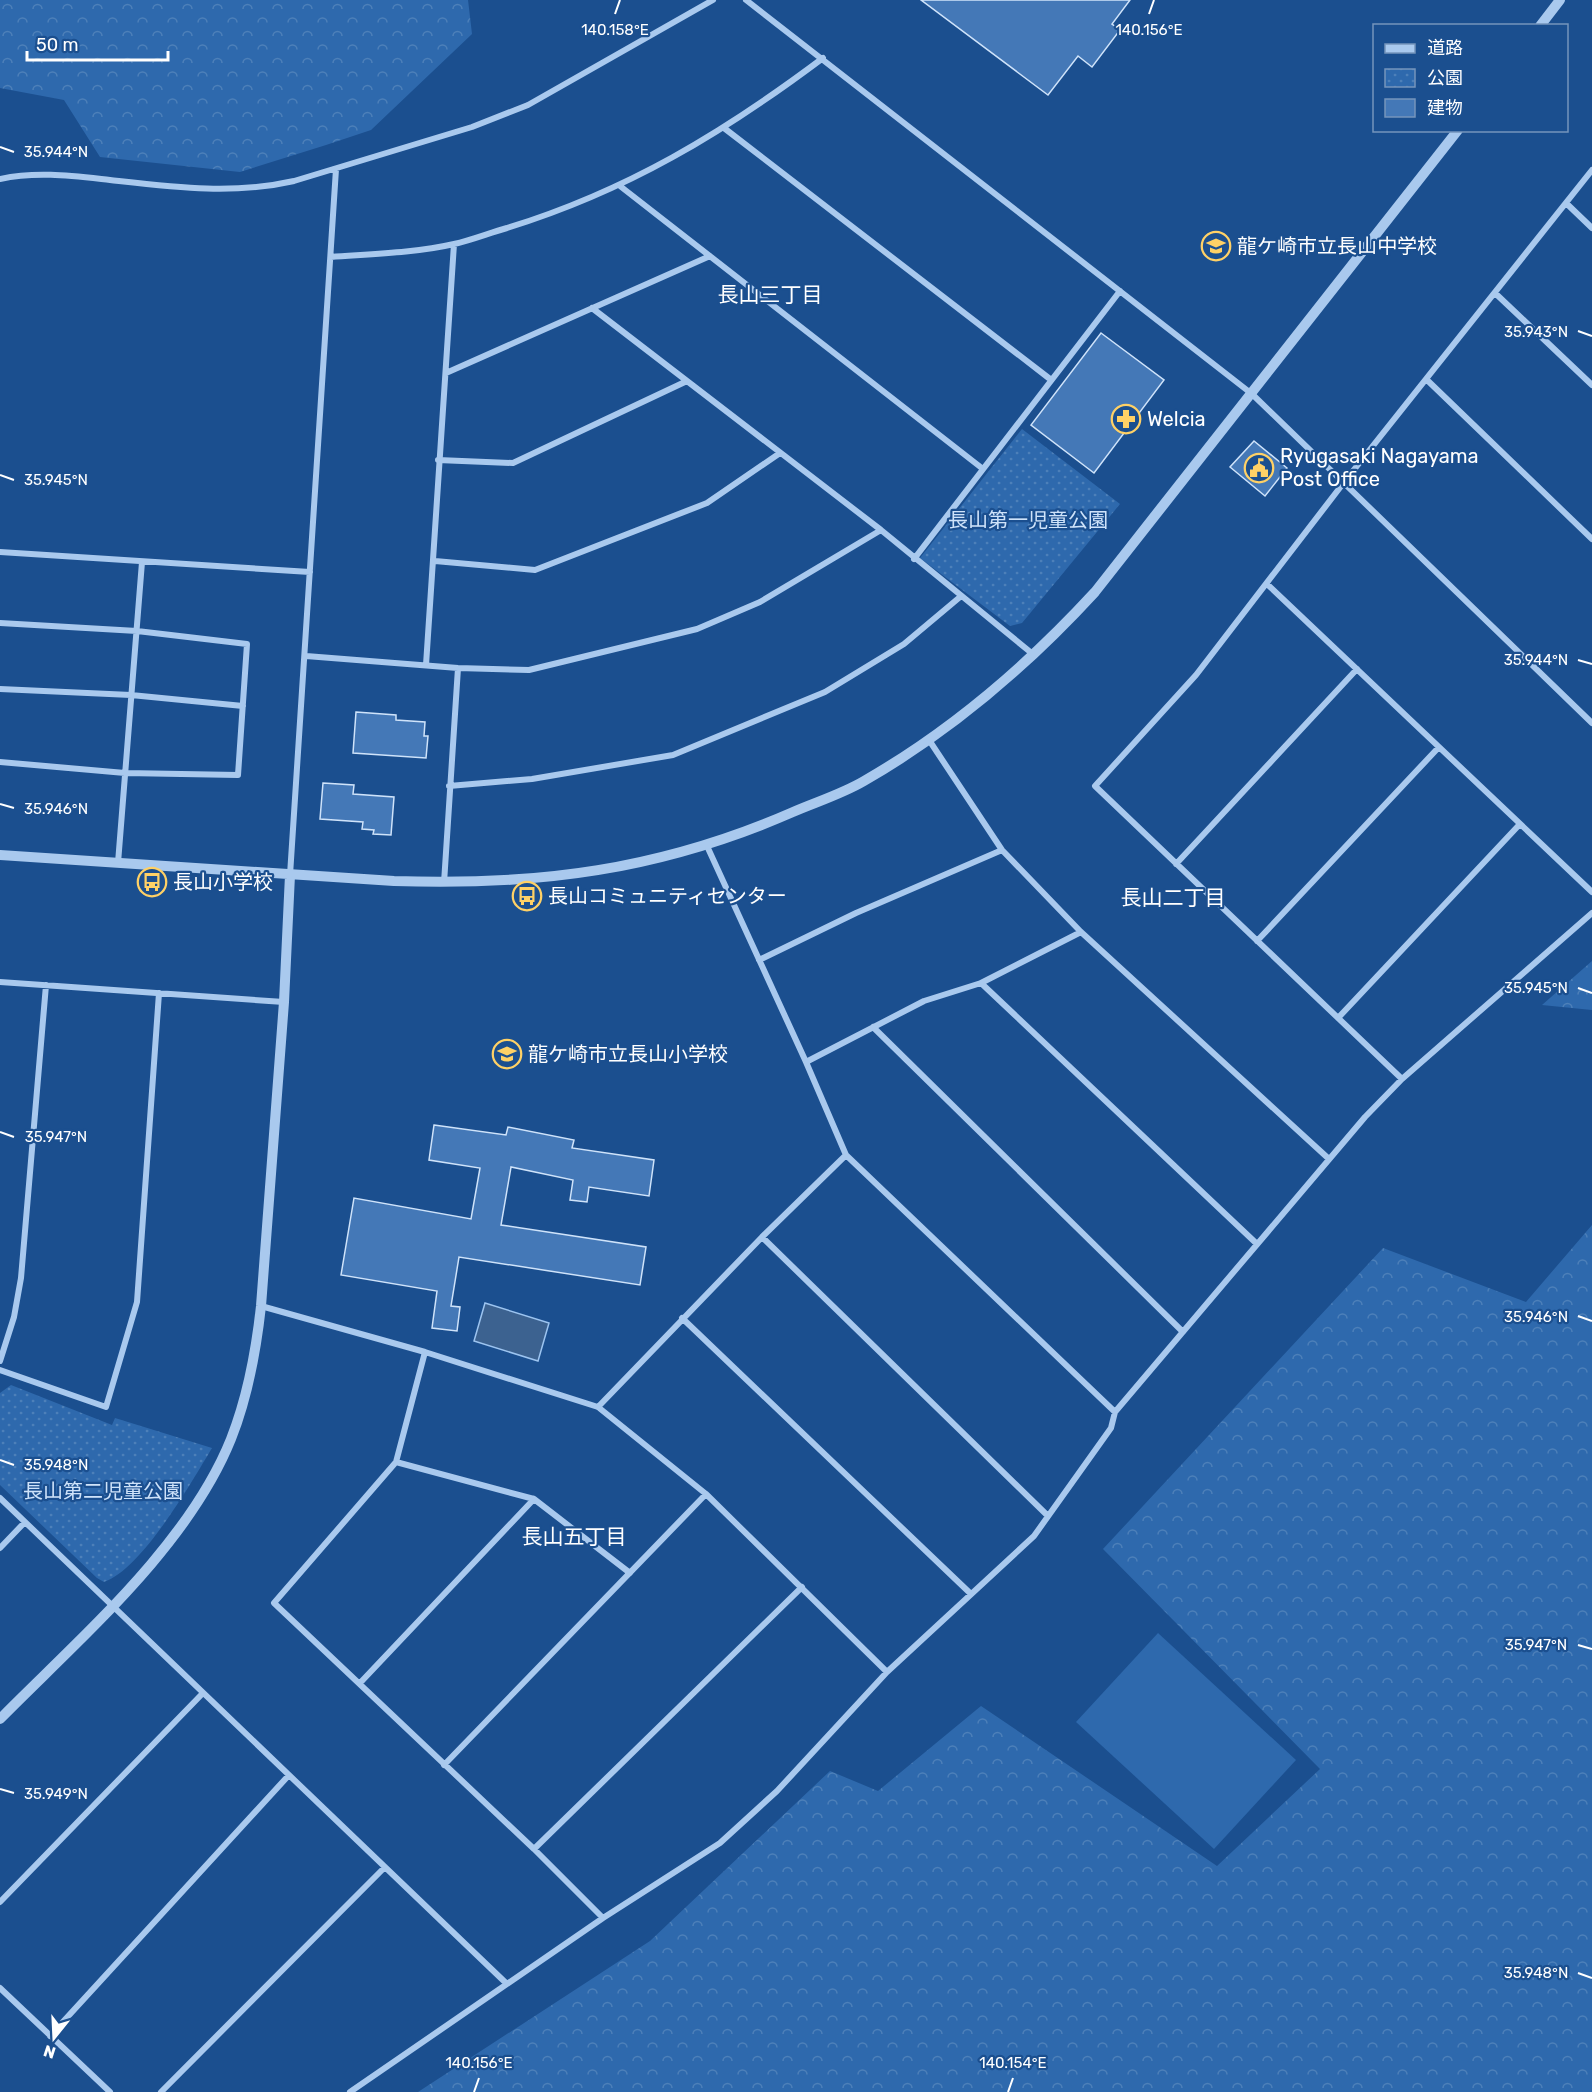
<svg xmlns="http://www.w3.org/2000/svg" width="1592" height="2092" font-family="Rubik,'Noto Sans JP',sans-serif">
	<defs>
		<pattern id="forest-crowns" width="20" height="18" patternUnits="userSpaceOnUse" patternTransform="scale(1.5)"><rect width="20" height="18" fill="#2e69ad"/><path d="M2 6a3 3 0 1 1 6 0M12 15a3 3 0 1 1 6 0" fill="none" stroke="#4d80b9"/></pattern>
		<pattern id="park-dots" width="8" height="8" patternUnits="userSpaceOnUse" patternTransform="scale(1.5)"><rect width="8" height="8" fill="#2e69ad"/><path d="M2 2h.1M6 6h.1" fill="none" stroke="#4d80b9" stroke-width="1.8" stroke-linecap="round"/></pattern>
	</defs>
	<rect width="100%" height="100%" fill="#1b4f8f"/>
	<path fill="#2e69ad" d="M 1158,1633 L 1296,1760 L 1214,1849 L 1076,1722 Z"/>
	<path fill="url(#forest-crowns)" d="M 0,0 L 468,0 L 472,34 L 371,130 L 326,145 L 240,172 L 100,157 L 64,100 L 0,88 Z
		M 1592,961 L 1592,1010 L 1542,1005 Z
		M 1592,1225 L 1592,2092 L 418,2092 L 650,1941 L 830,1771 L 878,1791 L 981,1706 L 1217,1866 L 1320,1769 L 1103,1549 L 1383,1248 L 1526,1302 Z"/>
	<path fill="url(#park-dots)" d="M 1022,429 L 1120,504 L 1022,623 L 1010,626 L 920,558 Z
		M 11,1385 L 112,1425 L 115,1418 L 212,1448 C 191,1483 142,1569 104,1582 L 97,1578 L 0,1485 L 0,1393 Z"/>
	<path fill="#3c6290" stroke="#9cc4f0" stroke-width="1.5" d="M 485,1303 L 549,1323 L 538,1361 L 474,1341 Z"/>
	<path fill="#4478b7" stroke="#cfe3fa" stroke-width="1.5" d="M 921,0 L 1130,0 L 1112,24 L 1120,30 L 1092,67 L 1078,56 L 1048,95 Z
		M 1101,333 L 1164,380 L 1094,473 L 1031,425 Z
		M 1254,441 L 1287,468 L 1265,496 L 1230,467 Z
		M 356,712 L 396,715 L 396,720 L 425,722 L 424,736 L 428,736 L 426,758 L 353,753 Z
		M 323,783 L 354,785 L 353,794 L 394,797 L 391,835 L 373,834 L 374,830 L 362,829 L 363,822 L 320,819 Z
		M 434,1125 L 506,1135 L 508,1127 L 574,1140 L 572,1148 L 654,1160 L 649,1196 L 589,1187 L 587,1202 L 570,1200 L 573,1180 L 511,1167 L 501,1225 L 646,1247 L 640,1285 L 459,1257 L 451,1306 L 460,1307 L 457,1331 L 432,1328 L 437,1291 L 341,1275 L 354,1198 L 471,1219 L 480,1168 L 429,1160 Z"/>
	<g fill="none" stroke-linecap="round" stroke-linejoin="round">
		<path stroke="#a9c9ee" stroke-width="6" d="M 746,0 L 1252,394 L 1592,723
			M 724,128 L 1050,379
			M 0,179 C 37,171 73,176 110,180 C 172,187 233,195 294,181 L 472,127 L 528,105 L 713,0
			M 620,186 L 983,469
			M 1566,203 L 1592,228
			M 331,257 C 372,254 415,253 454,244 C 472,240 489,233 507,228 C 627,191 723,133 823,58
			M 1495,293 L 1592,385
			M 592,308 L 881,530 L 1034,655
			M 446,373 L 710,256
			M 1426,379 L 1592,539
			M 438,460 L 513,463 L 687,381
			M 0,552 L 310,572
			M 914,559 L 1120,291
			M 435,561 L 535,570 L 707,503 L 780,453
			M 1267,584 L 1592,892
			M 0,623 L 137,631 L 247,644 L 238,775 L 125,773 L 0,762
			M 306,656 L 458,668 L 529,670 L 697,629 L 760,602 L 881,530
			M 426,665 L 454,244
			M 0,689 L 131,695 L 243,706
			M 929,740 L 1002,850 L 1081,932 L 1329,1159
			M 449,786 L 532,779 L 673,755 L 825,692 L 904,644 L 960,597
			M 118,863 L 142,562
			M 1176,864 L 1357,669
			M 290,875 L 336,169
			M 444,883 L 458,668
			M 1257,941 L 1439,747
			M 759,960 L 856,913 L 1002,850
			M 0,982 L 284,1002
			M 981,983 L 1257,1244
			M 1338,1018 L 1520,824
			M 873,1027 L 1183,1332
			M 806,1062 L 924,1001 L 981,983 L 1081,932
			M 1402,1079 L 1095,786 L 1196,675 L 1345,481 L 1592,170
			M 846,1155 L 1115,1412
			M 762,1237 L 1048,1516
			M 261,1306 L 425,1352 L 598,1407 L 706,1494 L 887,1672
			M 682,1318 L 971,1594
			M 425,1352 L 396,1462 L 274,1603 L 534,1849 L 603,1918
			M 0,1361 L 14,1317 L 21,1278 L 46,985
			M 0,1370 L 106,1407 L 137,1302 L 159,993
			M 598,1407 L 762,1237 L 846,1155 L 806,1062 L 707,846
			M 396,1462 L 534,1499 L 630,1573
			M 0,1498 L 507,1984
			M 0,1548 L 25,1522
			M 360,1683 L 534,1499
			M 444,1765 L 706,1494
			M 534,1849 L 802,1587
			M 0,1902 L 203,1693
			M 0,1988 L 110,2092
			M 50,2036 L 289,1775
			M 161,2092 L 385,1867
			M 350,2092 L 603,1918 L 720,1843 L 777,1791 L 887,1672 L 1034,1536 L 1111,1428 L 1115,1412 L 1365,1117 L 1402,1079 L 1592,913"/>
		<path stroke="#a9c9ee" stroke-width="10" d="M 1540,26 L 1560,0
			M 0,855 L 394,881 C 538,886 660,870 793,812 C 816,802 842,794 864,781 C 951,731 1027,666 1095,592 L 1458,130
			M 0,1719 C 80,1638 188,1546 231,1439 C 248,1396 256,1352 261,1306 L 284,1002 L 290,875"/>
	</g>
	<path fill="none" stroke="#fff" stroke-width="2" d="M 615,14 L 620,0M 1149,14 L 1154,0M 0,147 L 14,152M 1578,331 L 1592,336M 0,475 L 14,480M 1578,660 L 1592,664M 0,804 L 14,808M 1578,988 L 1592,993M 0,1132 L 14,1137M 1578,1316 L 1592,1321M 0,1460 L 14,1465M 1578,1645 L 1592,1649M 0,1789 L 14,1793M 1578,1973 L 1592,1978M 474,2092 L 479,2078M 1008,2092 L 1013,2078"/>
	<defs>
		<g id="school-ring" transform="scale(1.5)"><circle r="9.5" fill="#1b4f8f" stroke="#ffd166" stroke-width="1.5"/><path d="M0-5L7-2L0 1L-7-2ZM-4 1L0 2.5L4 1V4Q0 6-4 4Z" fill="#ffd166"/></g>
		<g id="pharmacy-ring" transform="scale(1.5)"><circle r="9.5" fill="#1b4f8f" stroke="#ffd166" stroke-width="1.5"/><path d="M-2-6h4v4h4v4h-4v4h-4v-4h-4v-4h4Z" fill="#ffd166"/></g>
		<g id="civic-ring" transform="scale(1.5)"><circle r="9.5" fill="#1b4f8f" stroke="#ffd166" stroke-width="1.5"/><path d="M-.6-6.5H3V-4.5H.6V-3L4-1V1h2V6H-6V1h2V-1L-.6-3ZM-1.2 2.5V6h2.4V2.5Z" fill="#ffd166"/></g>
		<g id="bus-ring" transform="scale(1.5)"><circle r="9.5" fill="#1b4f8f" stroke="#ffd166" stroke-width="1.5"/><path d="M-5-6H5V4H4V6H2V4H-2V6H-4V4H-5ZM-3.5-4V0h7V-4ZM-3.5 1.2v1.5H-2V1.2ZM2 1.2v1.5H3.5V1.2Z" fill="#ffd166"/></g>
	</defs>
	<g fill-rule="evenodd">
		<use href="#school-ring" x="1216" y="246"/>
		<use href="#pharmacy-ring" x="1126" y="419"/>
		<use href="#civic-ring" x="1259" y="468"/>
		<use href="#bus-ring" x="152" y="882"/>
		<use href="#bus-ring" x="527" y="896"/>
		<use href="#school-ring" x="507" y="1054"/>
	</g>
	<g text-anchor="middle" stroke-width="4.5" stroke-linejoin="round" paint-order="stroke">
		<g font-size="20" fill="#fff" stroke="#1b4f8f" text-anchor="start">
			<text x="1237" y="253">龍ケ崎市立長山中学校</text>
			<text x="1147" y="426">Welcia</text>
			<text x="1280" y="463">Ryugasaki Nagayama<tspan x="1280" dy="23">Post Office</tspan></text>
			<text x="173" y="889">長山小学校</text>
			<text x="548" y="903">長山コミュニティセンター</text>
			<text x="528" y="1061">龍ケ崎市立長山小学校</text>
		</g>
		<g font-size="20" fill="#cfe3fa" stroke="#1b4f8f">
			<text x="1028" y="527">長山第一児童公園</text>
			<text x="103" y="1498">長山第二児童公園</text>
		</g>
		<g font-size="21" fill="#fff" stroke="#1b4f8f">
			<text x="770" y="302">長山三丁目</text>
			<text x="1173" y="905">長山二丁目</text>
			<text x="574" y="1544">長山五丁目</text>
		</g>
	</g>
	<g font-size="15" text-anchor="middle" fill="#fff" stroke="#1b4f8f" stroke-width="4.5" stroke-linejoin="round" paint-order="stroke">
		<text x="615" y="35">140.158°E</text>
		<text x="1149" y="35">140.156°E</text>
		<text x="56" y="157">35.944°N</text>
		<text x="1536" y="337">35.943°N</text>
		<text x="56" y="485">35.945°N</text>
		<text x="1536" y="665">35.944°N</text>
		<text x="56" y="814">35.946°N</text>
		<text x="1536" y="993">35.945°N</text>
		<text x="56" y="1142">35.947°N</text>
		<text x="1536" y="1322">35.946°N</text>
		<text x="56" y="1470">35.948°N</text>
		<text x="1536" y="1650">35.947°N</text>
		<text x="56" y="1799">35.949°N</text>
		<text x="1536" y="1978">35.948°N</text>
		<text x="479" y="2068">140.156°E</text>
		<text x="1013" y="2068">140.154°E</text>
	</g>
	<rect x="1373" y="24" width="195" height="108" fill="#1b4f8f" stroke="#7695bc" stroke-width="1.5"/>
	<rect x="1385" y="44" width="30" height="9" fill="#a9c9ee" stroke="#7695bc" stroke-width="1.5"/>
	<text x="1427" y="54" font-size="18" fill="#ffffff">道路</text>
	<rect x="1385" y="69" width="30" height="18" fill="url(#park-dots)" stroke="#7695bc" stroke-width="1.5"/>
	<text x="1427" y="84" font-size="18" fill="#ffffff">公園</text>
	<rect x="1385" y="99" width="30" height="18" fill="#4478b7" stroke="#7695bc" stroke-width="1.5"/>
	<text x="1427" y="114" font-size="18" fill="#ffffff">建物</text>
	<g transform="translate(54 2038) rotate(198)" stroke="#1b4f8f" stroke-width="4.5" paint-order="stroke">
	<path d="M0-4.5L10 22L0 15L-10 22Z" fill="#ffffff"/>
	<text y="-9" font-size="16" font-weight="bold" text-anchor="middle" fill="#ffffff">N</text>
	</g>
	<path d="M27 51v9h141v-9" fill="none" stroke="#ffffff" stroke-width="3"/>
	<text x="36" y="51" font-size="18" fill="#ffffff" stroke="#1b4f8f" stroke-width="4.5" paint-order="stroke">50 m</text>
</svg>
